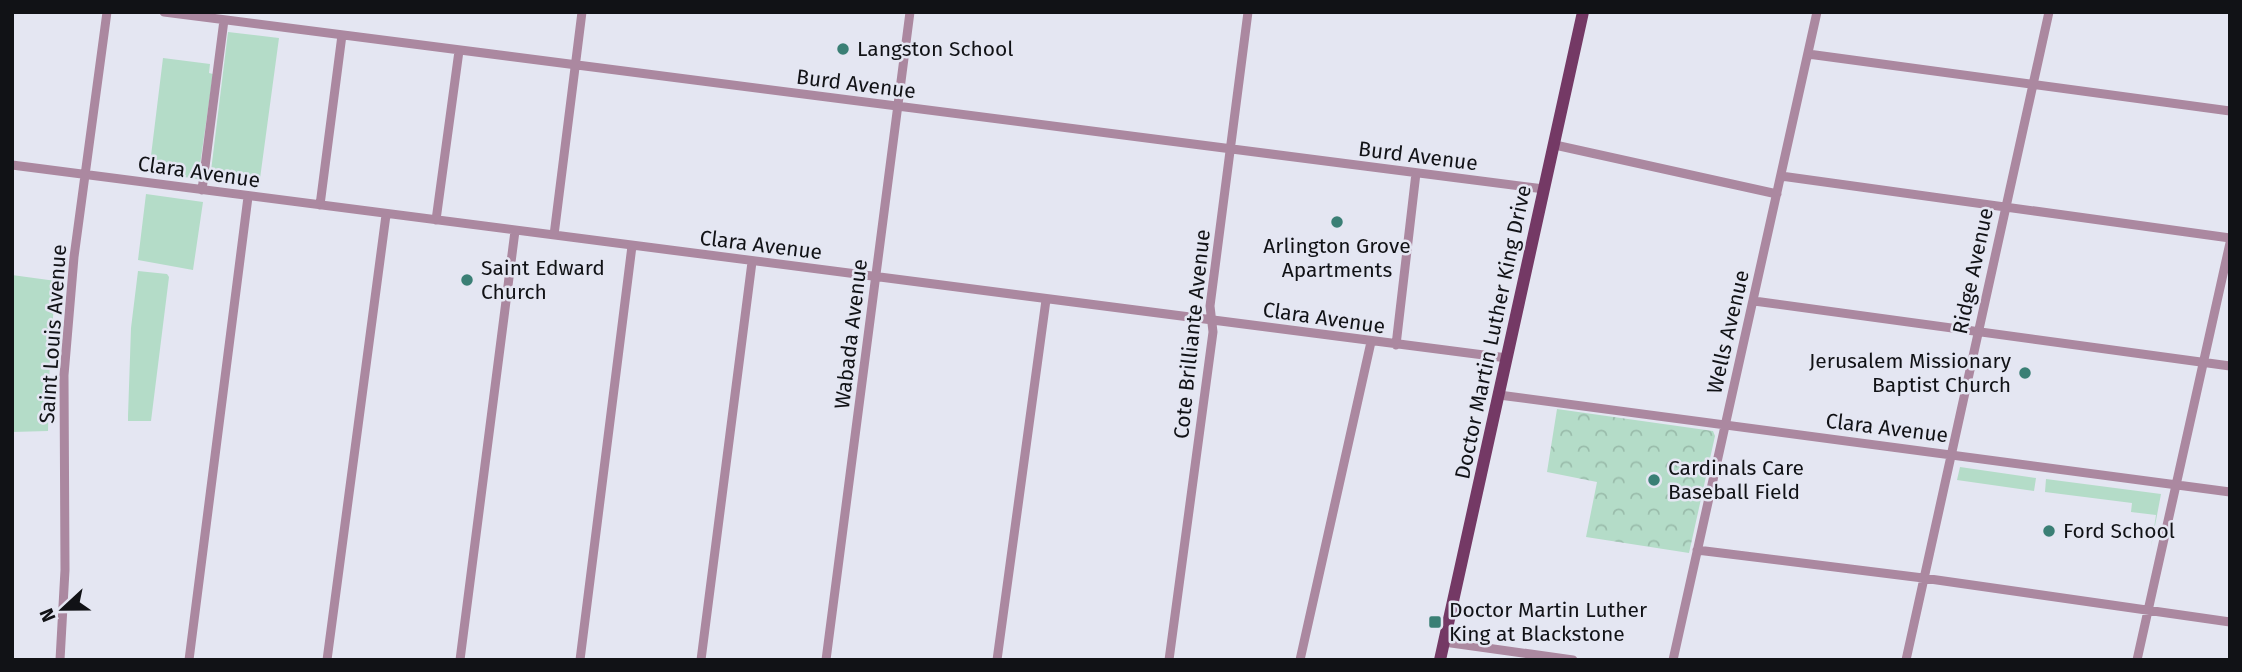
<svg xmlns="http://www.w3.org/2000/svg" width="2242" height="672" font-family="'Fira Sans',sans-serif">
	<defs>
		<pattern id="park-crowns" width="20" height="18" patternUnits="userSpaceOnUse" patternTransform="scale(1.75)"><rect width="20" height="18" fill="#b4dcc8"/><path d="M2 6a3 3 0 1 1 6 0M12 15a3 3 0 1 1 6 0" fill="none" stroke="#9abcab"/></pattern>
	</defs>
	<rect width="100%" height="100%" fill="#e4e6f2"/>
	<path fill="#b4dcc8" d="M 228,32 L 279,38 L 259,186 L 210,179 Z
		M 163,58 L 210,64 L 209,73 L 213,74 L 198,179 L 149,172 Z
		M 146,194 L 203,202 L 193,270 L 138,260 Z
		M 138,271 L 167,274 L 169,277 L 151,421 L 128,421 L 128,416 L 131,328 Z
		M 12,275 L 56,281 L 50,353 L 48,431 L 12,432 Z
		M 1960,467 L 2036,478 L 2034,491 L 1957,480 Z
		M 2046,479 L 2161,494 L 2151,547 L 2156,515 L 2131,512 L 2132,503 L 2045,492 Z"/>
	<path fill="url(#park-crowns)" d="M 1557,409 L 1713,431 L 1715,436 L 1689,553 L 1586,537 L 1597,482 L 1547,472 Z"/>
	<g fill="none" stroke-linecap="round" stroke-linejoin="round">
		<path stroke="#ab88a0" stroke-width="9" d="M 164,12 L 1544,189
			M 1808,54 L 2230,111
			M 1555,145 L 1777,194
			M 12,165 L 1507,358
			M 1781,176 L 2230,238
			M 202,190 L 224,20
			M 320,205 L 342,35
			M 436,220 L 459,51
			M 554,235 L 582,12
			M 1754,301 L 2230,366
			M 1396,345 L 1416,173
			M 1499,395 L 2230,492
			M 1697,550 L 1923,578 L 2230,622
			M 1444,642 L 1573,660
			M 60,660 L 65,570 L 64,375 L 74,257 L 107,12
			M 189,660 L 248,197
			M 327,660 L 386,215
			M 460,660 L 515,231
			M 580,660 L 632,246
			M 701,660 L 752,262
			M 826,660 L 910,12
			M 997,660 L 1046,300
			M 1169,660 L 1213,332 L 1210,306 L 1248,12
			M 1300,660 L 1371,342
			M 1673,660 L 1817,12
			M 1906,660 L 2049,12
			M 2137,660 L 2230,243"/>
		<path stroke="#743965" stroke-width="12" d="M 1440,660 L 1583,12"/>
	</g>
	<g fill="#3a7f75" stroke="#e4e6f2" stroke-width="2.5">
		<circle cx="843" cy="49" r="7"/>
		<circle cx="1337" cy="222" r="7"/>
		<circle cx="467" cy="280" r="7"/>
		<circle cx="2025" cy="373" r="7"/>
		<circle cx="1654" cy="480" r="7"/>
		<circle cx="2049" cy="531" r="7"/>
		<rect x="1428" y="615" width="14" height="14" rx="3.5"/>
	</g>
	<g text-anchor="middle" stroke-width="5" stroke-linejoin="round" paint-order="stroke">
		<g font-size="21" fill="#111216" stroke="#e4e6f2" text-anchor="start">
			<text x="857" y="56">Langston School</text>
			<text x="1337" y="253" text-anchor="middle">Arlington Grove<tspan x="1337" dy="24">Apartments</tspan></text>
			<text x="481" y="275">Saint Edward<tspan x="481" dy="24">Church</tspan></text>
			<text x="2011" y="368" text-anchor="end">Jerusalem Missionary<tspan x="2011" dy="24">Baptist Church</tspan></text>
			<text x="1668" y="475">Cardinals Care<tspan x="1668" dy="24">Baseball Field</tspan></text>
			<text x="2063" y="538">Ford School</text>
			<text x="1449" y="617">Doctor Martin Luther<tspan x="1449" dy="24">King at Blackstone</tspan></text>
		</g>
		<g font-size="21" fill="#111216" stroke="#e4e6f2">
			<text transform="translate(856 84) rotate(7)" y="7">Burd Avenue</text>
			<text transform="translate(1418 156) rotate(7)" y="7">Burd Avenue</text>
			<text transform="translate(199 172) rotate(8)" y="7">Clara Avenue</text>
			<text transform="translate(761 245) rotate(7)" y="7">Clara Avenue</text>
			<text transform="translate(1973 271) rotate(-78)" y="7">Ridge Avenue</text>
			<text transform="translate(1324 318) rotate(8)" y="7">Clara Avenue</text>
			<text transform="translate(1493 332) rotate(-78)" y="7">Doctor Martin Luther King Drive</text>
			<text transform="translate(1728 332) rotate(-77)" y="7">Wells Avenue</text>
			<text transform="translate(53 334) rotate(-86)" y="7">Saint Louis Avenue</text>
			<text transform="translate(851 334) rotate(-83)" y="7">Wabada Avenue</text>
			<text transform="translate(1192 334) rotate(-84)" y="7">Cote Brilliante Avenue</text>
			<text transform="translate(1887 428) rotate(7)" y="7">Clara Avenue</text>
		</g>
	</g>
	<rect width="2242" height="672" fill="none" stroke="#111216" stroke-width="28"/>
	<g transform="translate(63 609) rotate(248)" stroke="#e4e6f2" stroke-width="5" paint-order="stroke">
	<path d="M0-5L12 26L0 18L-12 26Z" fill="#111216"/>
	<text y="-10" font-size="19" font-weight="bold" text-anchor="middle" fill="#111216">N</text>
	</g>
</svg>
